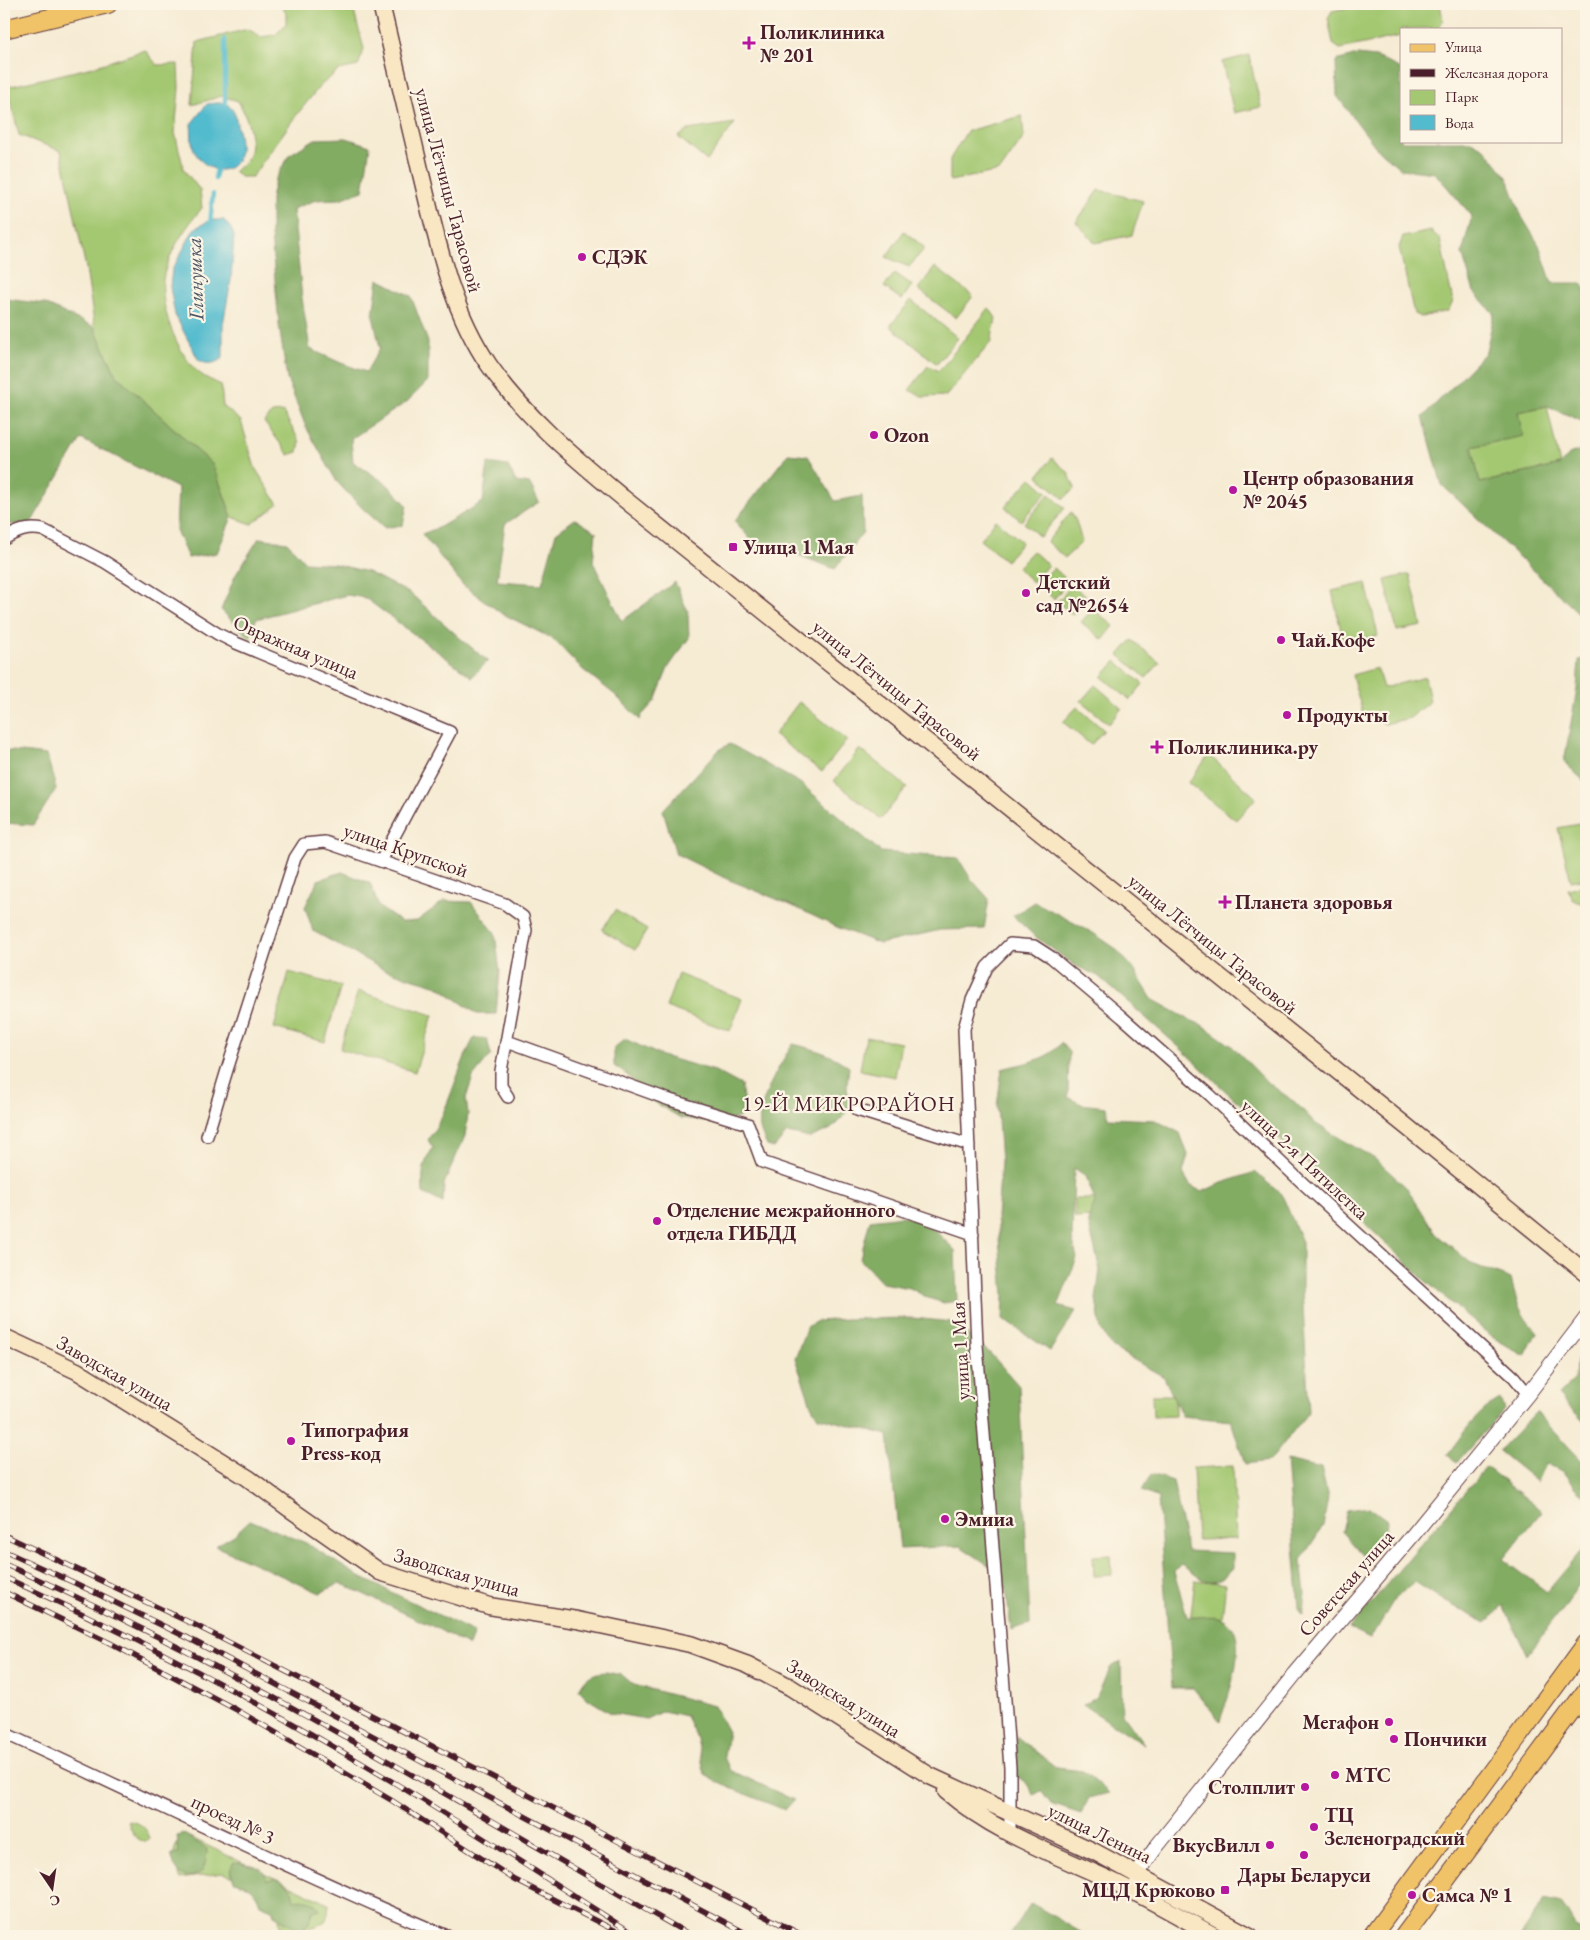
<svg xmlns="http://www.w3.org/2000/svg" width="1590" height="1940" font-family="'EB Garamond',serif">
	<rect width="100%" height="100%" fill="#fcf5e5"/>
	<filter id="ink" filterUnits="userSpaceOnUse"><feTurbulence type="fractalNoise" baseFrequency=".02" numOctaves="2"/><feDisplacementMap in="SourceGraphic" scale="10" xChannelSelector="R" yChannelSelector="G"/><feConvolveMatrix kernelMatrix="1 2 1 2 8 2 1 2 1" color-interpolation-filters="sRGB"/></filter>
	<filter id="wash" filterUnits="userSpaceOnUse"><feTurbulence type="fractalNoise" baseFrequency=".0096" numOctaves="4" result="noise"/><feDisplacementMap in="SourceGraphic" scale="20" xChannelSelector="R" yChannelSelector="G"/><feGaussianBlur stdDeviation="1.12" result="paint"/><feColorMatrix in="noise" values="0 0 0 0 0 0 0 0 0 0 0 0 0 0 0 0 0 1.4 0 .05"/><feComposite in="paint" operator="in"/></filter>
	<g filter="url(#wash)">
		<rect width="100%" height="100%" fill="#f6ebd3"/>
		<path fill="#a4c872" stroke="#77744e" d="M 280,4 L 352,4 L 364,49 L 358,66 L 339,70 L 320,86 L 295,117 L 252,177 L 240,177 L 234,171 C 238,168 243,165 246,161 C 257,143 248,118 238,101 L 222,96 L 192,105 L 197,42 L 248,29 L 261,37 L 275,35 L 286,24 L 286,13 Z
			M 1365,4 L 1440,4 L 1443,20 L 1438,28 L 1401,29 L 1401,36 L 1340,49 L 1333,44 L 1328,18 L 1332,11 Z
			M 145,50 L 157,65 L 178,64 L 179,88 L 175,133 L 184,170 L 200,190 L 202,208 C 185,228 171,249 164,274 C 157,302 177,354 198,372 C 204,378 214,381 221,385 L 223,406 L 241,421 L 255,468 L 278,504 L 252,524 L 232,517 L 213,465 L 116,375 L 95,330 L 86,268 L 61,151 L 19,135 L 7,87 L 93,67 Z
			M 1249,55 L 1261,107 L 1234,113 L 1222,62 Z
			M 1022,116 L 1024,137 L 1000,171 L 950,181 L 950,159 L 967,131 Z
			M 735,123 L 707,161 L 678,137 L 688,130 Z
			M 1099,190 L 1143,201 L 1132,235 L 1095,243 L 1076,222 Z
			M 904,231 L 925,248 L 909,267 L 886,257 Z
			M 1431,231 L 1440,239 L 1453,302 L 1448,311 L 1421,317 L 1414,314 L 1399,247 L 1403,237 Z
			M 935,267 L 973,296 L 956,318 L 918,289 Z
			M 895,273 L 912,285 L 902,300 L 884,287 Z
			M 911,300 L 958,338 L 937,364 L 890,326 Z
			M 989,308 L 996,318 L 991,342 L 946,396 L 923,397 L 909,390 L 928,366 L 939,371 Z
			M 1547,406 L 1560,465 L 1480,483 L 1472,447 L 1522,436 L 1518,412 Z
			M 283,412 L 300,442 L 298,452 L 289,455 L 264,422 L 272,413 Z
			M 1052,458 L 1068,472 L 1075,488 L 1064,499 L 1038,476 Z
			M 1031,478 L 1047,492 L 1021,521 L 1005,507 Z
			M 1049,494 L 1065,508 L 1040,537 L 1024,523 Z
			M 1071,512 L 1076,521 L 1082,542 L 1065,558 L 1047,542 Z
			M 996,520 L 1022,542 L 1006,561 L 980,540 Z
			M 1033,551 L 1048,565 L 1033,582 L 1017,568 Z
			M 1053,568 L 1069,581 L 1054,599 L 1038,585 Z
			M 1410,574 L 1422,626 L 1397,631 L 1385,580 Z
			M 1366,583 L 1378,636 L 1344,644 L 1332,591 Z
			M 1072,585 L 1088,598 L 1073,615 L 1057,602 Z
			M 1093,609 L 1114,626 L 1103,640 L 1081,622 Z
			M 1132,640 L 1160,663 L 1146,678 L 1119,655 Z
			M 1116,661 L 1143,684 L 1130,700 L 1102,677 Z
			M 1377,668 L 1383,688 L 1425,677 L 1430,701 L 1410,718 L 1385,724 L 1363,714 L 1352,675 Z
			M 1095,685 L 1122,708 L 1109,724 L 1081,701 Z
			M 799,702 L 847,740 L 822,772 L 774,735 Z
			M 1077,707 L 1104,730 L 1091,745 L 1063,722 Z
			M 860,749 L 907,787 L 881,819 L 834,781 Z
			M 1209,755 L 1256,798 L 1236,820 L 1188,783 Z
			M 1584,823 L 1586,833 L 1586,878 L 1571,881 L 1558,828 Z
			M 1586,884 L 1586,904 L 1585,905 L 1573,900 L 1568,889 Z
			M 615,910 L 647,930 L 635,950 L 602,930 Z
			M 289,972 L 341,986 L 325,1042 L 274,1028 Z
			M 678,974 L 742,999 L 730,1031 L 666,1007 Z
			M 358,991 L 433,1015 L 415,1072 L 340,1049 Z
			M 866,1037 L 901,1043 L 895,1077 L 860,1070 Z
			M 1075,1199 L 1096,1199 L 1097,1217 L 1075,1218 Z
			M 1152,1395 L 1175,1395 L 1175,1416 L 1153,1417 Z
			M 1233,1466 L 1236,1539 L 1197,1540 L 1193,1468 Z
			M 1111,1555 L 1112,1575 L 1094,1576 L 1093,1556 Z
			M 1195,1580 L 1226,1584 L 1221,1626 L 1190,1622 Z
			M 128,1821 C 140,1822 146,1827 150,1838 L 146,1842 C 135,1840 131,1831 128,1821 Z
			M 181,1833 L 329,1904 L 327,1920 L 317,1926 L 282,1934 L 276,1904 L 257,1886 L 223,1873 L 180,1879 L 174,1851 Z"/>
		<path fill="#83ac64" stroke="#666648" d="M 1357,55 L 1376,57 L 1401,69 L 1401,141 L 1471,141 L 1484,148 L 1507,177 L 1522,217 L 1539,245 L 1552,283 L 1582,283 L 1586,292 L 1586,423 L 1547,406 L 1518,412 L 1523,436 L 1472,447 L 1480,483 L 1560,465 L 1571,453 L 1586,449 L 1586,620 L 1442,485 L 1423,417 L 1486,352 L 1494,314 L 1474,292 L 1462,253 L 1472,216 L 1435,173 L 1401,169 L 1378,150 L 1337,96 L 1336,61 Z
			M 346,138 L 370,146 L 363,191 L 340,199 L 316,200 L 293,209 L 302,298 L 310,349 L 341,363 L 366,372 L 380,348 L 373,316 L 378,279 L 411,296 L 428,342 L 428,381 L 408,401 L 351,439 L 353,462 L 387,484 L 407,505 L 403,525 L 385,528 L 363,509 L 337,482 L 306,427 L 287,379 L 279,325 L 271,235 L 271,199 L 275,180 L 289,155 L 315,139 Z
			M 6,299 L 45,304 L 94,327 L 116,375 L 213,465 L 232,517 L 217,553 L 188,558 L 176,530 L 178,488 L 81,439 L 31,523 L 4,525 L 4,302 Z
			M 788,454 L 808,456 L 835,501 L 862,496 L 863,532 L 835,569 L 798,555 L 762,553 L 735,521 Z
			M 488,463 L 508,466 L 516,482 L 530,484 L 539,502 L 505,524 L 497,581 L 542,584 L 556,533 L 575,519 L 596,532 L 593,562 L 622,621 L 675,582 L 688,612 L 689,638 L 668,668 L 655,701 L 641,716 L 640,720 L 614,694 L 582,669 L 553,639 L 501,613 L 463,585 L 422,534 L 440,527 L 483,502 Z
			M 259,538 L 287,542 L 305,562 L 335,564 L 368,572 L 411,594 L 460,638 L 488,661 L 472,677 L 365,598 L 347,595 L 256,619 L 250,638 L 221,610 L 235,576 Z
			M 1586,658 L 1586,783 L 1564,762 L 1577,689 L 1579,660 Z
			M 730,744 L 800,783 L 881,852 L 958,858 L 971,879 L 989,899 L 984,929 L 940,930 L 880,944 L 839,928 L 786,903 L 727,879 L 676,854 L 663,810 L 720,749 Z
			M 4,750 L 47,755 L 56,789 L 33,825 L 4,823 Z
			M 342,872 L 370,883 L 379,907 L 401,922 L 417,921 L 444,901 L 471,902 L 495,933 L 500,972 L 496,1014 L 477,1014 L 438,986 L 384,970 L 313,931 L 305,907 L 318,880 Z
			M 1035,902 L 1093,933 L 1115,948 L 1133,968 L 1152,999 L 1188,1019 L 1202,1025 L 1232,1046 L 1267,1082 L 1296,1103 L 1316,1124 L 1375,1159 L 1407,1188 L 1436,1234 L 1472,1264 L 1511,1279 C 1516,1301 1520,1315 1537,1332 L 1525,1356 L 1492,1337 L 1422,1278 L 1334,1194 L 1319,1173 L 1293,1152 L 1259,1120 L 1232,1097 L 1179,1047 L 1098,976 L 1076,966 L 1037,938 L 1013,916 Z
			M 474,1038 L 487,1039 L 491,1055 L 473,1077 L 466,1098 L 468,1114 L 465,1136 L 444,1184 L 443,1203 L 423,1193 C 422,1173 422,1165 433,1148 L 428,1140 C 450,1109 456,1071 474,1038 Z
			M 625,1039 L 662,1056 L 715,1071 L 741,1085 L 744,1105 L 740,1117 L 723,1123 L 681,1118 L 652,1101 L 627,1075 L 614,1066 L 614,1048 Z
			M 1061,1043 L 1069,1052 L 1068,1097 L 1081,1104 L 1106,1107 L 1108,1118 L 1155,1120 L 1180,1133 L 1188,1155 L 1183,1173 L 1190,1185 L 1202,1192 L 1219,1184 L 1255,1172 L 1282,1195 L 1302,1242 L 1302,1288 L 1309,1411 L 1270,1461 L 1245,1464 L 1231,1421 L 1182,1416 L 1164,1377 L 1113,1348 L 1101,1330 L 1096,1299 L 1100,1270 L 1088,1221 L 1095,1201 L 1086,1176 L 1074,1168 L 1072,1238 L 1077,1258 L 1058,1306 L 1076,1311 L 1050,1351 L 1003,1319 L 1004,1295 L 997,1217 L 1001,1162 L 997,1106 L 1002,1069 C 1023,1063 1048,1061 1061,1043 Z
			M 793,1044 C 814,1049 832,1054 849,1067 L 847,1085 L 849,1111 L 831,1129 L 810,1138 L 787,1133 L 774,1148 L 767,1146 C 765,1141 761,1134 760,1128 C 756,1104 780,1064 793,1044 Z
			M 902,1216 L 926,1222 L 955,1250 L 957,1301 L 944,1303 L 928,1298 L 910,1288 L 882,1283 L 860,1259 L 870,1220 Z
			M 913,1318 L 953,1322 L 991,1354 L 1019,1386 L 1030,1624 L 1011,1630 L 1006,1589 L 990,1566 L 960,1546 L 900,1549 L 888,1435 L 818,1417 L 811,1405 L 795,1358 L 807,1327 L 817,1321 L 846,1319 Z
			M 1582,1349 L 1586,1351 L 1586,1424 L 1558,1395 L 1575,1379 L 1576,1360 Z
			M 1500,1399 L 1504,1410 L 1457,1462 L 1447,1455 C 1463,1434 1476,1412 1500,1399 Z
			M 1536,1412 L 1586,1465 L 1586,1496 L 1576,1489 L 1563,1473 L 1545,1463 L 1537,1482 L 1499,1451 Z
			M 1287,1460 L 1321,1468 L 1328,1498 L 1323,1526 L 1301,1560 L 1305,1593 L 1303,1615 L 1299,1608 Z
			M 1486,1467 L 1542,1511 L 1503,1559 L 1547,1592 L 1586,1545 L 1586,1574 L 1561,1611 L 1527,1655 L 1503,1605 L 1486,1623 L 1446,1602 L 1415,1582 L 1395,1598 L 1371,1639 L 1349,1629 Z
			M 1151,1474 L 1173,1481 L 1187,1551 L 1233,1553 L 1233,1568 C 1208,1592 1207,1581 1181,1565 L 1174,1572 L 1187,1617 C 1197,1618 1210,1615 1219,1617 C 1256,1628 1227,1698 1220,1721 L 1193,1688 L 1172,1688 L 1158,1498 L 1142,1491 Z
			M 1369,1507 L 1387,1520 L 1386,1533 L 1366,1559 L 1342,1531 L 1347,1510 Z
			M 250,1520 L 306,1543 L 360,1577 L 474,1632 L 469,1646 L 436,1628 L 340,1583 L 320,1593 L 215,1546 L 234,1535 Z
			M 1121,1661 L 1122,1714 L 1144,1744 L 1083,1705 L 1096,1698 L 1110,1668 Z
			M 606,1672 L 622,1675 L 634,1685 L 714,1706 L 728,1732 L 724,1757 L 730,1770 L 794,1800 L 785,1810 L 723,1785 L 705,1775 L 697,1739 L 686,1716 L 663,1711 L 646,1719 L 611,1713 L 588,1699 L 579,1690 C 585,1677 592,1673 606,1672 Z
			M 1016,1736 L 1057,1768 L 1083,1771 L 1109,1793 L 1089,1798 L 1081,1814 L 1051,1804 L 1041,1791 L 1034,1795 L 1027,1784 L 1017,1776 Z
			M 184,1834 L 207,1849 C 207,1856 206,1863 203,1869 C 198,1878 183,1880 177,1870 C 174,1866 173,1860 171,1855 L 179,1854 L 177,1836 Z
			M 234,1862 C 249,1865 263,1863 267,1880 L 276,1878 C 289,1884 292,1886 294,1900 C 304,1898 315,1900 320,1909 L 312,1912 L 309,1923 L 300,1930 L 274,1915 L 272,1909 L 260,1904 C 256,1890 248,1885 234,1881 C 232,1874 229,1868 234,1862 Z
			M 1545,1899 L 1561,1903 L 1575,1927 L 1586,1932 L 1586,1936 L 1520,1936 Z
			M 1031,1903 L 1087,1936 L 1009,1936 Z"/>
		<path fill="#52bbce" stroke="#4e6d7c" d="M 217,103 L 226,103 C 237,113 235,116 238,130 C 240,139 242,151 237,160 C 224,181 198,165 193,147 C 191,140 192,131 191,124 L 207,104 Z
			M 210,220 L 224,220 L 232,230 L 234,236 L 231,280 L 223,324 L 223,358 C 215,364 206,366 198,359 L 175,315 L 170,287 L 172,270 L 194,229 Z"/>
		<g fill="none" stroke-linecap="round" stroke-linejoin="round">
			<path stroke="#52bbce" stroke-width="4.5" d="M 225,109 L 225,39
				M 215,179 L 217,166
				M 210,225 L 213,194"/>
		</g>
	</g>
	<g filter="url(#ink)">
		<g fill="none" stroke-linecap="round" stroke-linejoin="round">
			<g stroke="#643e44" stroke-width="14">
				<path id="minor" d="M 4,539 C 17,531 27,527 43,530 L 105,562 L 218,634 L 236,643 L 450,732 L 381,861
					M 507,1041 L 670,1100 L 748,1124 L 762,1162 L 973,1234
					M 857,1110 L 969,1145
					M 207,1136 L 227,1070 L 295,858 L 304,844 L 325,842 L 505,904 L 523,917 L 526,930 L 501,1071 L 501,1086 L 508,1097
					M 4,1733 C 152,1801 297,1873 447,1936
					M 1010,1834 L 1010,1768 L 1005,1700 L 977,1345 L 964,1029 L 972,1000 L 987,967 L 1010,944 L 1034,946 L 1051,957 L 1122,1017 L 1210,1095 L 1294,1175 L 1514,1377 L 1528,1394"/>
			</g>
			<g stroke="#643e44" stroke-width="16">
				<path id="tertiary" d="M 1138,1886 L 1137,1874 L 1157,1846 L 1295,1674 L 1413,1535 L 1528,1394 L 1586,1318"/>
			</g>
			<g stroke="#643e44" stroke-width="19">
				<path id="secondary" d="M 381,4 C 394,60 408,117 421,174 C 437,240 450,308 489,365 C 525,417 575,458 623,498 L 1406,1126 L 1586,1273
					M 4,1337 L 77,1371 L 248,1478 L 290,1509 L 380,1572 L 489,1606 L 577,1620 L 690,1644 L 748,1665 L 790,1687 L 930,1776 L 1095,1852 L 1250,1936
					M 946,1791 C 993,1832 1054,1854 1110,1880 C 1146,1897 1180,1917 1215,1936"/>
			</g>
			<g stroke="#643e44" stroke-width="20">
				<path id="primary" d="M 4,29 L 108,4
					M 1372,1936 L 1586,1644
					M 1404,1936 L 1586,1691"/>
			</g>
			<use href="#minor" stroke="#fff" stroke-width="11"/>
			<use href="#tertiary" stroke="#fff" stroke-width="14"/>
			<use href="#secondary" stroke="#f9e7c3" stroke-width="16"/>
			<use href="#primary" stroke="#f1c369" stroke-width="18"/>
			<g stroke="#4a1f2b" stroke-width="5.5">
				<path id="rail" d="M 4,1535 L 195,1625 L 804,1936
					M 4,1551 L 77,1584 L 188,1638 L 751,1936
					M 4,1564 C 243,1669 465,1807 692,1936
					M 4,1577 C 139,1638 271,1708 398,1785 C 478,1834 558,1886 637,1936
					M 4,1592 L 108,1642 L 237,1710 L 391,1800 L 515,1880 L 624,1935"/>
			</g>
			<use href="#rail" stroke="#fcf5e5" stroke-width="4" stroke-dasharray="11" stroke-linecap="butt"/>
		</g>
	</g>
	<g fill="#b5179e" stroke="#fcf5e5" stroke-width="2">
		<path d="M746.5 35.5h5v5h5v5h-5v5h-5v-5h-5v-5h5z"/>
		<circle cx="582" cy="257" r="5"/>
		<circle cx="874" cy="435" r="5"/>
		<circle cx="1233" cy="490" r="5"/>
		<rect x="728" y="542" width="10" height="10" rx="2.5"/>
		<circle cx="1026" cy="593" r="5"/>
		<circle cx="1281" cy="640" r="5"/>
		<circle cx="1287" cy="715" r="5"/>
		<path d="M1154.5 739.5h5v5h5v5h-5v5h-5v-5h-5v-5h5z"/>
		<path d="M1222.5 894.5h5v5h5v5h-5v5h-5v-5h-5v-5h5z"/>
		<circle cx="657" cy="1221" r="5"/>
		<circle cx="291" cy="1441" r="5"/>
		<circle cx="945" cy="1519" r="5"/>
		<circle cx="1389" cy="1722" r="5"/>
		<circle cx="1394" cy="1739" r="5"/>
		<circle cx="1335" cy="1775" r="5"/>
		<circle cx="1305" cy="1787" r="5"/>
		<circle cx="1314" cy="1827" r="5"/>
		<circle cx="1270" cy="1845" r="5"/>
		<circle cx="1304" cy="1855" r="5"/>
		<rect x="1220" y="1885" width="10" height="10" rx="2.5"/>
		<circle cx="1412" cy="1895" r="5"/>
	</g>
	<g text-anchor="middle" stroke-width="4.5" stroke-linejoin="round" paint-order="stroke">
		<g font-size="20" font-weight="bold" fill="#4a1f2b" stroke="#fcf5e5" text-anchor="start">
			<text x="760" y="39">Поликлиника<tspan x="760" dy="23">№ 201</tspan></text>
			<text x="592" y="264">СДЭК</text>
			<text x="884" y="442">Ozon</text>
			<text x="1243" y="485">Центр образования<tspan x="1243" dy="23">№ 2045</tspan></text>
			<text x="743" y="554">Улица 1 Мая</text>
			<text x="1036" y="589">Детский<tspan x="1036" dy="23">сад №2654</tspan></text>
			<text x="1291" y="647">Чай.Кофе</text>
			<text x="1297" y="722">Продукты</text>
			<text x="1168" y="754">Поликлиника.ру</text>
			<text x="1235" y="909">Планета здоровья</text>
			<text x="667" y="1217">Отделение межрайонного<tspan x="667" dy="23">отдела ГИБДД</tspan></text>
			<text x="301" y="1437">Типография<tspan x="301" dy="23">Press-код</tspan></text>
			<text x="955" y="1526">Эмииа</text>
			<text x="1379" y="1729" text-anchor="end">Мегафон</text>
			<text x="1404" y="1746">Пончики</text>
			<text x="1345" y="1782">МТС</text>
			<text x="1295" y="1794" text-anchor="end">Столплит</text>
			<text x="1324" y="1822">ТЦ<tspan x="1324" dy="23">Зеленоградский</tspan></text>
			<text x="1260" y="1852" text-anchor="end">ВкусВилл</text>
			<text x="1304" y="1882" text-anchor="middle">Дары Беларуси</text>
			<text x="1215" y="1897" text-anchor="end">МЦД Крюково</text>
			<text x="1422" y="1902">Самса № 1</text>
		</g>
		<g font-size="20" fill="#4a1f2b" stroke="#fcf5e5">
			<text transform="translate(449 190) rotate(75)" y="7">улица Лётчицы Тарасовой</text>
			<text transform="translate(296 647) rotate(23)" y="7">Овражная улица</text>
			<text transform="translate(897 690) rotate(39)" y="7">улица Лётчицы Тарасовой</text>
			<text transform="translate(406 850) rotate(19)" y="7">улица Крупской</text>
			<text transform="translate(1213 944) rotate(39)" y="7">улица Лётчицы Тарасовой</text>
			<text transform="translate(1305 1159) rotate(43)" y="7">улица 2-я Пятилетка</text>
			<text transform="translate(960 1351) rotate(-93)" y="7">улица 1 Мая</text>
			<text transform="translate(115 1373) rotate(30)" y="7">Заводская улица</text>
			<text transform="translate(457 1572) rotate(16)" y="7">Заводская улица</text>
			<text transform="translate(1346 1583) rotate(-49)" y="7">Советская улица</text>
			<text transform="translate(844 1698) rotate(32)" y="7">Заводская улица</text>
			<text transform="translate(233 1819) rotate(26)" y="7">проезд № 3</text>
			<text transform="translate(1100 1833) rotate(26)" y="7">улица Ленина</text>
		</g>
		<g font-size="21" font-style="italic" fill="#4d5664" stroke="#fcf5e5">
			<text transform="translate(195 279) rotate(-92)" y="7">Глинушка</text>
		</g>
		<g font-size="21" letter-spacing="1" fill="#4a1f2b" stroke="#fcf5e5">
			<text x="849" y="1111">19-Й МИКРОРАЙОН</text>
		</g>
	</g>
	<rect width="1590" height="1940" fill="none" stroke="#fcf5e5" stroke-width="20"/>
	<rect x="1400" y="28" width="162" height="115" fill="#fcf5e5" stroke="#b59f9b"/>
	<rect x="1410" y="44" width="25" height="8" fill="#f1c369" stroke="#b59f9b"/>
	<text x="1445" y="52" font-size="15" fill="#4a1f2b">Улица</text>
	<rect x="1410" y="69" width="25" height="8" fill="#4a1f2b" stroke="#b59f9b"/>
	<text x="1445" y="78" font-size="15" fill="#4a1f2b">Железная дорога</text>
	<rect x="1410" y="90" width="25" height="15" fill="#a4c872" stroke="#b59f9b"/>
	<text x="1445" y="102" font-size="15" fill="#4a1f2b">Парк</text>
	<rect x="1410" y="115" width="25" height="15" fill="#52bbce" stroke="#b59f9b"/>
	<text x="1445" y="128" font-size="15" fill="#4a1f2b">Вода</text>
	<g transform="translate(52 1888) rotate(167)" stroke="#fcf5e5" stroke-width="4" paint-order="stroke">
	<path d="M0-4L9 19L0 12L-9 19Z" fill="#4a1f2b"/>
	<text y="-8" font-size="14" font-weight="bold" text-anchor="middle" fill="#4a1f2b">С</text>
	</g>
</svg>
